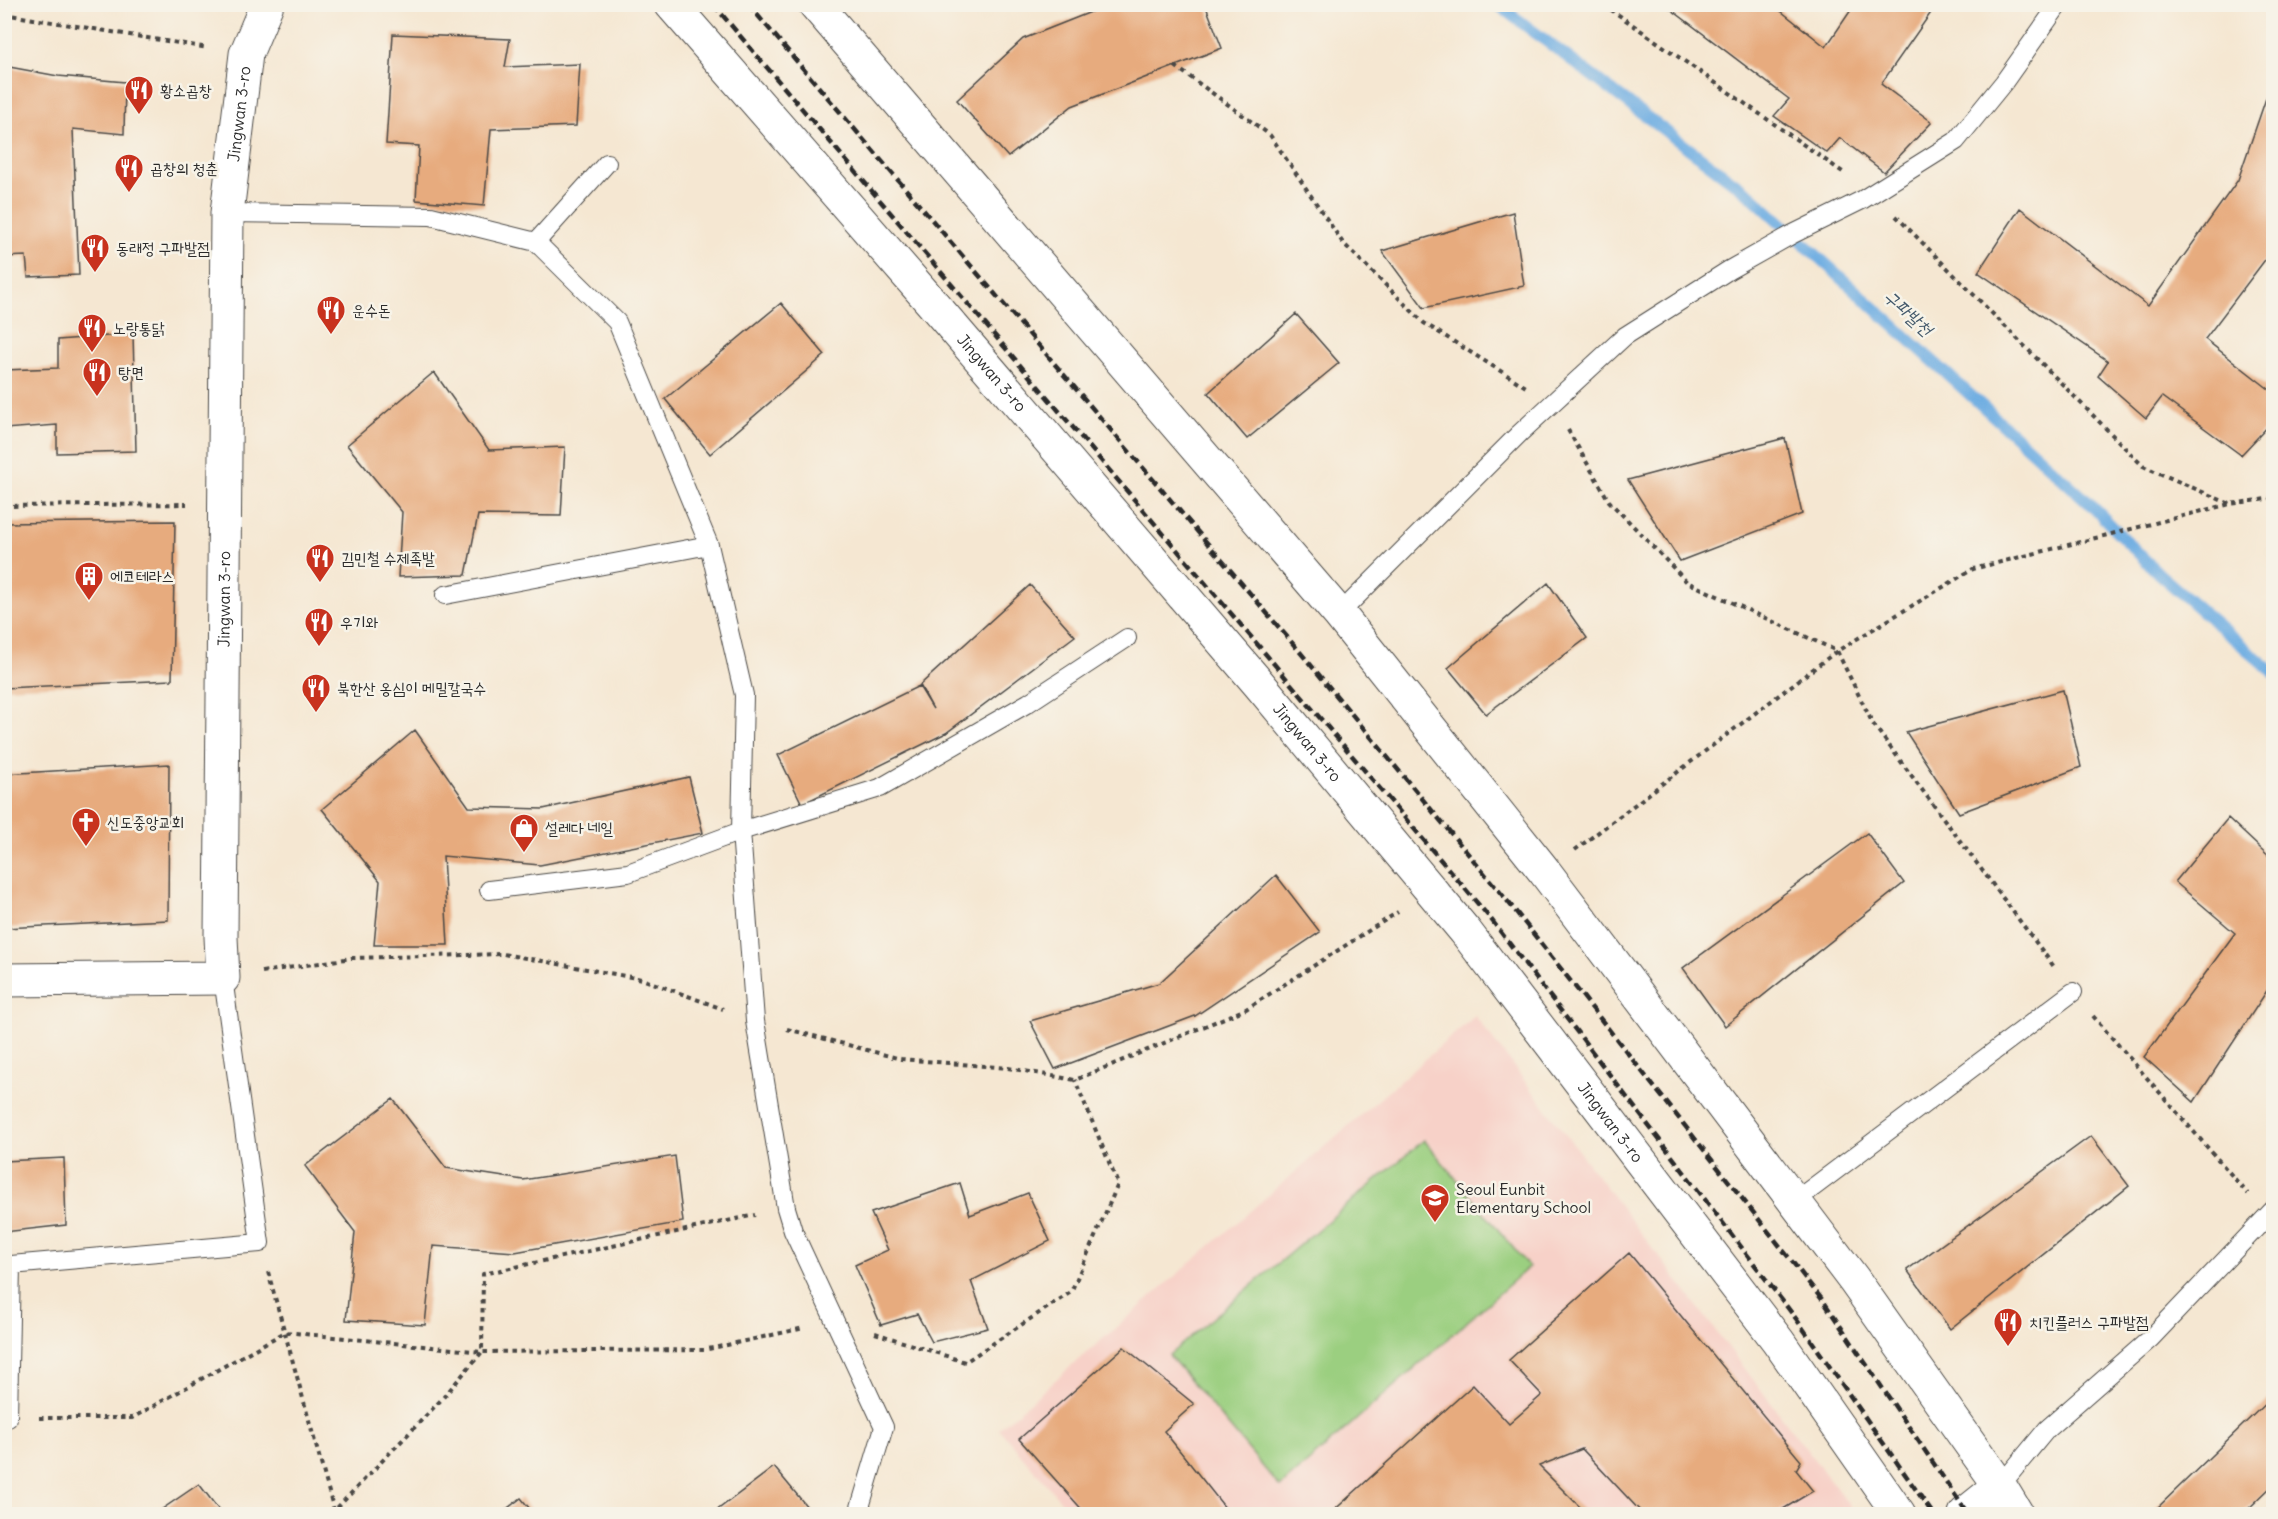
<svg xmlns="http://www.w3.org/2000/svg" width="2278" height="1519" font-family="Delius,'Poor Story',sans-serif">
	<rect width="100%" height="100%" fill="#f7f3e8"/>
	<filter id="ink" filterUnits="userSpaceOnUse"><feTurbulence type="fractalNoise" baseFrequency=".0167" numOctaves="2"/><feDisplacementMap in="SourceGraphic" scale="12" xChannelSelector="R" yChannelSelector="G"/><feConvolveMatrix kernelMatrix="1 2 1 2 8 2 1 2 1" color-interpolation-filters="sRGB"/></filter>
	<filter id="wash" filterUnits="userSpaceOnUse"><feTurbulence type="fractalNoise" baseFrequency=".008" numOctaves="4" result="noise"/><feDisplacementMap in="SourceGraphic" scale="24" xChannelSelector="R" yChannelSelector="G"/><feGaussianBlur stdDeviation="1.35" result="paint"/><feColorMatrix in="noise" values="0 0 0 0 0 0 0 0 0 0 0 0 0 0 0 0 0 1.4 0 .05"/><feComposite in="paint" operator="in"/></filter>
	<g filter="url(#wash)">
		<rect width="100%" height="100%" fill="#f5e7d2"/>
		<path fill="#f7d1c8" d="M 1475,1016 L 1856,1514 L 1072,1514 L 999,1429 Z"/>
		<path fill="#9bcf80" stroke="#637d56" stroke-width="1.5" d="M 1424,1140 L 1529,1267 L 1280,1487 L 1169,1355 Z"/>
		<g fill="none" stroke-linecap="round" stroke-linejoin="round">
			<path stroke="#6faee2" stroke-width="12" d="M 1497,4 L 1749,194 L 2087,501 L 2159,574 L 2274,673"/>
		</g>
		<g id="blocks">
			<path fill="#e7ab7e" d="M 1111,4 L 1205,4 L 1222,48 L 1072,106 L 1008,157 L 957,100 L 1023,39 Z
				M 1664,4 L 1772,4 L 1826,47 L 1855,4 L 1937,4 L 1881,84 L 1932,122 L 1884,172 L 1840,138 L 1827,153 L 1774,116 L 1789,99 Z
				M 393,34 L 510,39 L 505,67 L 580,64 L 576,126 L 491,129 L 484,206 L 416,200 L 419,146 L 386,144 Z
				M 4,66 L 58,76 L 125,82 L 124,134 L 73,129 L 79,275 L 28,277 L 26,256 L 4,257 Z
				M 2274,75 L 2274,248 L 2205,339 L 2274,393 L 2274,420 L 2241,455 L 2162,397 L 2146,418 L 2098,376 L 2108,361 L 1978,272 L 2020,208 L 2148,306 L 2238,180 Z
				M 1513,212 L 1524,286 L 1424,308 L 1382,251 Z
				M 781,303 L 825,355 L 710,454 L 665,399 Z
				M 1296,314 L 1339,363 L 1247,439 L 1208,393 Z
				M 133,334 L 136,451 L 57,453 L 57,425 L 4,429 L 4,370 L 58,368 L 58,340 Z
				M 434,372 L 489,450 L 565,447 L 561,516 L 478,515 L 466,575 L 398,577 L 402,512 L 347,445 Z
				M 1785,438 L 1802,514 L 1680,561 L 1628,480 Z
				M 175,521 L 172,680 L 4,688 L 4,523 Z
				M 1548,583 L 1587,638 L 1486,714 L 1448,668 Z
				M 1030,585 L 1075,636 L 946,733 L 802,804 L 778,755 L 919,686 L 933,709 L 920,685 Z
				M 2063,690 L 2081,767 L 1959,813 L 1906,732 Z
				M 415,730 L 469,807 L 543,809 L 689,777 L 703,833 L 540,865 L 443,856 L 448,945 L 374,945 L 380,881 L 322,809 Z
				M 169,764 L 168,920 L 4,928 L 4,774 Z
				M 2228,818 L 2274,861 L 2274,980 L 2194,1102 L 2144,1057 L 2235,933 L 2175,882 Z
				M 1867,833 L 1904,883 L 1725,1026 L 1683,968 Z
				M 1276,875 L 1320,932 L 1195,1016 L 1055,1069 L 1030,1021 L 1159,983 Z
				M 393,1099 L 446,1168 L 523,1180 L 675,1156 L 683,1222 L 515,1252 L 433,1246 L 425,1325 L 346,1320 L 355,1232 L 305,1166 Z
				M 2091,1136 L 2129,1186 L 1950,1329 L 1907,1270 Z
				M 64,1158 L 66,1225 L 4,1232 L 4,1161 Z
				M 960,1183 L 970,1215 L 1028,1193 L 1050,1241 L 971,1281 L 988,1328 L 932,1342 L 917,1314 L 881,1325 L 855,1265 L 888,1250 L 871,1213 Z
				M 1629,1253 L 1801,1461 L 1796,1470 L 1813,1491 L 1775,1514 L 1643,1514 L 1582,1449 L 1539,1466 L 1587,1514 L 1330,1514 L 1473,1385 L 1509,1424 L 1542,1395 L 1509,1360 Z
				M 1124,1347 L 1194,1404 L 1164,1431 L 1226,1509 L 1227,1514 L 1086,1514 L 1019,1439 Z
				M 2274,1395 L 2274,1484 L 2243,1514 L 2151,1514 Z
				M 774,1467 L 813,1514 L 712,1514 Z
				M 199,1484 L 222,1514 L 155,1514 Z
				M 521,1498 L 534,1514 L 500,1514 Z"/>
		</g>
	</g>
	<g filter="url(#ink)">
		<use href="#blocks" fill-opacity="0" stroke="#494744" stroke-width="1.5"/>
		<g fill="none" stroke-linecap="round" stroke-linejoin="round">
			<g stroke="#494744" stroke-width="20">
				<path id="lane" d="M 227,213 L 431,216 L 536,242 L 617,322 L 709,545 L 744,695 L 741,831 L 755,1021 L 786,1208 L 793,1231 L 884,1427 L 858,1514
					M 536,242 L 607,163
					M 445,595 L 709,545
					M 1339,614 L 1520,433 L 1625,336 L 1729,270 L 1793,234 L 1862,200 L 1956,141 L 2004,82 L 2059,4
					M 489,890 L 628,873 L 741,831 L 880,788 L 1028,703 L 1127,638
					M 1795,1201 L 2073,992
					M 8,1418 L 11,1265 L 260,1243 L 223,978
					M 2000,1486 L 2047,1429 L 2150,1339 L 2274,1209"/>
			</g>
			<g stroke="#494744" stroke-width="35">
				<g id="street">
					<path id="s1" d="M 671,4 L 933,304 L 1259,684 L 1465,931 L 1778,1341 L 1899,1514"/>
					<path d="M 815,4 L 1339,614 L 1545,872 L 1854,1280 L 2000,1486 L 2017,1514"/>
					<path id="s2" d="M 4,980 L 223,978 L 221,937 L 227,213 L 246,54 L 267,4"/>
					<path d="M 1965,1514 L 2000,1486"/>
				</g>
			</g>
			<path stroke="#494744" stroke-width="4" stroke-dasharray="4.5 4.5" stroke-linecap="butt" d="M 1603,4 L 1844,173
				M 4,14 L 208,48
				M 1175,66 L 1270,135 L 1343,243 L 1424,323 L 1526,387
				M 1896,216 L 2143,466 L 2230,504
				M 2274,304 L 2274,306
				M 1568,430 L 1609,501 L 1687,582 L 1837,651 L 1873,724 L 2055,968
				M 4,506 L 187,504
				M 1575,850 L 1837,651 L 1973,569 L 2230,504 L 2274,498
				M 262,972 L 351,958 L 503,954 L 642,979 L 723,1009
				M 2093,1016 L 2248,1194
				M 787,1029 L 901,1059 L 1008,1068 L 1075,1080 L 1246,1009 L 1398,912
				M 268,1272 L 335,1514
				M 875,1333 L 965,1362 L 1071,1292 L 1118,1184 L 1075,1080
				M 39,1418 L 132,1418 L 285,1332 L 482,1352 L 704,1350 L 804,1328
				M 331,1514 L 441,1400 L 482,1352 L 483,1274 L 755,1215"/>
			<use href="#lane" stroke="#fff" stroke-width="18"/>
			<use href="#street" stroke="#fff" stroke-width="33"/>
			<path stroke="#2b2b2b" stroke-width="4.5" stroke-dasharray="9 4.5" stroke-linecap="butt" d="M 713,4 L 1490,918 L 1797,1320 L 1933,1514
				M 748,4 L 1300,652 L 1509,903 L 1824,1302 L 1968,1514"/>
		</g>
	</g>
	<defs>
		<g id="restaurant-pin" transform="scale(1.5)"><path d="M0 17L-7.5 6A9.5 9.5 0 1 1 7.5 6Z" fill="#c8321e" stroke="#f7f3e8"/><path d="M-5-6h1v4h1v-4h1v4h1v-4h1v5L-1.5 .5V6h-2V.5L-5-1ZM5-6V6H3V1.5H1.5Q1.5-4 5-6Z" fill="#fff"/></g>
		<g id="building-pin" transform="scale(1.5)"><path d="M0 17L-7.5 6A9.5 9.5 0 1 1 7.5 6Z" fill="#c8321e" stroke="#f7f3e8"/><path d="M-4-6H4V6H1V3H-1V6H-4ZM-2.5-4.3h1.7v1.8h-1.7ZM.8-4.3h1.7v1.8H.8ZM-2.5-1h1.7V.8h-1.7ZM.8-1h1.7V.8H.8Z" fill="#fff"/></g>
		<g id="church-pin" transform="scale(1.5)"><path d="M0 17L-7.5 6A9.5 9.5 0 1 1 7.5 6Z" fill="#c8321e" stroke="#f7f3e8"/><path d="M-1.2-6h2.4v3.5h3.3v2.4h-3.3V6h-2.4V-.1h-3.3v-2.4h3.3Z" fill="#fff"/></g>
		<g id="shop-pin" transform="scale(1.5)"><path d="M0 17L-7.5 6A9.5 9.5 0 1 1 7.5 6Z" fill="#c8321e" stroke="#f7f3e8"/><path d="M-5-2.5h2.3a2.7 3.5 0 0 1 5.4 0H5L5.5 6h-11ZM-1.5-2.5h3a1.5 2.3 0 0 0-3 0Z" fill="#fff"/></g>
		<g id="school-pin" transform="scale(1.5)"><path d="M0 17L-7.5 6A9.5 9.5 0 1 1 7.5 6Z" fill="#c8321e" stroke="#f7f3e8"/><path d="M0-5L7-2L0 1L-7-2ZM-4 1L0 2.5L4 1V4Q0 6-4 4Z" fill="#fff"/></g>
	</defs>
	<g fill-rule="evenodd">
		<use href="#restaurant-pin" x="139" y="90"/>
		<use href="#restaurant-pin" x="129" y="168"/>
		<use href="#restaurant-pin" x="95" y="248"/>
		<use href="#restaurant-pin" x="331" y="310"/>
		<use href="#restaurant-pin" x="92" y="328"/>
		<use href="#restaurant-pin" x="97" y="372"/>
		<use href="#restaurant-pin" x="320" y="558"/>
		<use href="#building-pin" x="89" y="576"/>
		<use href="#restaurant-pin" x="319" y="622"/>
		<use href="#restaurant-pin" x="316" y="688"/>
		<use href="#church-pin" x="86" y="822"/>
		<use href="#shop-pin" x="524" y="828"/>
		<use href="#school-pin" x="1435" y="1198"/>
		<use href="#restaurant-pin" x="2008" y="1322"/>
	</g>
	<g text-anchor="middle" stroke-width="5" stroke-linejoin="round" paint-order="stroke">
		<g font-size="16" fill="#2b2b2b" stroke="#f7f3e8" text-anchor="start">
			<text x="160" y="96">황소곱창</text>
			<text x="150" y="174">곱창의 청춘</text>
			<text x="116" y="254">동래정 구파발점</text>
			<text x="352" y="316">운수돈</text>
			<text x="113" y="334">노랑통닭</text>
			<text x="118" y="378">탕면</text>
			<text x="341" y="564">김민철 수제족발</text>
			<text x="110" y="582">에코테라스</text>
			<text x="340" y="628">우기와</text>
			<text x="337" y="694">북한산 옹심이 메밀칼국수</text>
			<text x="107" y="828">신도중앙교회</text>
			<text x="545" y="834">설레다 네일</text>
			<text x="1456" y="1195">Seoul Eunbit<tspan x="1456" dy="18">Elementary School</tspan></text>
			<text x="2029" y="1328">치킨플러스 구파발점</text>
		</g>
		<g font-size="16" fill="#2b2b2b" stroke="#f7f3e8">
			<text dy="6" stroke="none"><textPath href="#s2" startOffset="1084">Jingwan 3-ro</textPath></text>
			<text dy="6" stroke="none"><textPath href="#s1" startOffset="489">Jingwan 3-ro</textPath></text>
			<text dy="6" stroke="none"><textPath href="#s2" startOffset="598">Jingwan 3-ro</textPath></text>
			<text dy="6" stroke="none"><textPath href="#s1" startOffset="975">Jingwan 3-ro</textPath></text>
			<text dy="6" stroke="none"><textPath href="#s1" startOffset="1461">Jingwan 3-ro</textPath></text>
		</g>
		<g font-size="18" font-style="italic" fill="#43596b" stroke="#f7f3e8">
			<text transform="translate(1908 313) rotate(42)" y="6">구파발천</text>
		</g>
	</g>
	<rect width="2278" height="1519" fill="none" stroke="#f7f3e8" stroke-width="24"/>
</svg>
